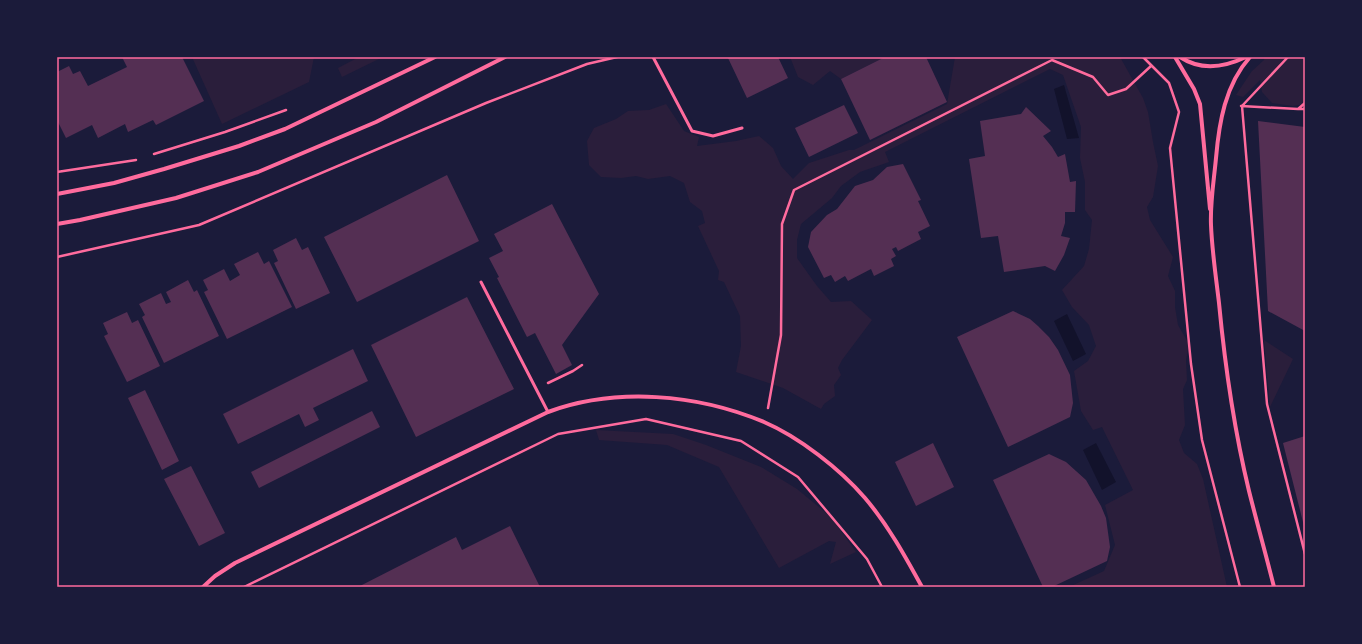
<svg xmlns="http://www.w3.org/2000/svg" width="1362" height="644" font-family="'Open Sans',sans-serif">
	<rect width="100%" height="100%" fill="#1b1b3a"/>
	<path fill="#2a1e3b" d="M 192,57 L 314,57 L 309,82 L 222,124 Z
		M 359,57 L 383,57 L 342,77 L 338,68 Z
		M 790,57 L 885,57 L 841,79 L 830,71 L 813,85 L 798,77 Z
		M 955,57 L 1120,57 L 1143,98 L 1148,112 L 1153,142 L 1158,166 L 1153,197 L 1147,207 L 1150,220 L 1173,257 L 1168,276 L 1175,291 L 1175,307 L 1178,325 L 1189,344 L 1186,360 L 1187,380 L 1183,389 L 1185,425 L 1179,440 L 1184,453 L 1197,464 L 1203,479 L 1227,587 L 1069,587 L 1104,571 L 1115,545 L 1105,505 L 1133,490 L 1102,427 L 1093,430 L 1081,411 L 1074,371 L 1088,361 L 1096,346 L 1089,325 L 1072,307 L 1062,290 L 1084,266 L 1089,249 L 1092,220 L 1085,210 L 1085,182 L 1080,158 L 1081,127 L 1063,75 L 1050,69 L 885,152 L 889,162 L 860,172 L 841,186 L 832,198 L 801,224 L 797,240 L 797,258 L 817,286 L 831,302 L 851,301 L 872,320 L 842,360 L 838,368 L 841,375 L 834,385 L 835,396 L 824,404 L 821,409 L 783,388 L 736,372 L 741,346 L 740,316 L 724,282 L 718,280 L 719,271 L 698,226 L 705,223 L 702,211 L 690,202 L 684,183 L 670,176 L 648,179 L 636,176 L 621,178 L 601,177 L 589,165 L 587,141 L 594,128 L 616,119 L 628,111 L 649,110 L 666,104 L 684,131 L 699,137 L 697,146 L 736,141 L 759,136 L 773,148 L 781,166 L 793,179 L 809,163 L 849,150 L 854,150 L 947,104 Z
		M 1265,57 L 1305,57 L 1305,104 L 1293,106 L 1272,103 L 1262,92 L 1260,80 L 1243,97 L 1236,95 L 1252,71 L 1264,60 Z
		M 1264,340 L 1293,359 L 1270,407 Z
		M 596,430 L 673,434 L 706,445 L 761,467 L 797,489 L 831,517 L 856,552 L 830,564 L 836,542 L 829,541 L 779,568 L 719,467 L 667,445 L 599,440 Z"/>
	<path fill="#12122b" d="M 1064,85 L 1079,138 L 1067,139 L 1054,89 Z
		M 1067,314 L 1086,354 L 1073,361 L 1054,321 Z
		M 1096,443 L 1116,482 L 1102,490 L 1083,450 Z"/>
	<path fill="#542f53" d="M 122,57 L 182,57 L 204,101 L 156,125 L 153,120 L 128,132 L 125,124 L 98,138 L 92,125 L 66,138 L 57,120 L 57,72 L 69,66 L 73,74 L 80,71 L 88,86 L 127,67 Z
		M 730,57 L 778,57 L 788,78 L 747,98 L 728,58 Z
		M 885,57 L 926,57 L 947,102 L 870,140 L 841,79 Z
		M 844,105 L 858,133 L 809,157 L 795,128 Z
		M 1026,107 L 1051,131 L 1043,136 L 1052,147 L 1058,157 L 1065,154 L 1070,182 L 1076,181 L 1075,212 L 1065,212 L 1065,223 L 1061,236 L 1070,238 L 1064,255 L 1055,271 L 1045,266 L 1004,272 L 998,236 L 981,238 L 969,159 L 985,156 L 980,121 L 1021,114 Z
		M 1258,121 L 1305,127 L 1305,331 L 1268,311 Z
		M 903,164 L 921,200 L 918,201 L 930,226 L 918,232 L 921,239 L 898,251 L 896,247 L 892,249 L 896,256 L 891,259 L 894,266 L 874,276 L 871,269 L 848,281 L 845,276 L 835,282 L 831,275 L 824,278 L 808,247 L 811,232 L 827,215 L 837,209 L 855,186 L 873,180 L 887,167 Z
		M 447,175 L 479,241 L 357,302 L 324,237 Z
		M 552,204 L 599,294 L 562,345 L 572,365 L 556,374 L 535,333 L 527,337 L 497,278 L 499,277 L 489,258 L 503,251 L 494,234 Z
		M 296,238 L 302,250 L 308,247 L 330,293 L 296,309 L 274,263 L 278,261 L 273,250 Z
		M 258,252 L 264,264 L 269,261 L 292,307 L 227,339 L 204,292 L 208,290 L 203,280 L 224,269 L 230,281 L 240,275 L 234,264 Z
		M 188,280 L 194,292 L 197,290 L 219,336 L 164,363 L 142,317 L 145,315 L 139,304 L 161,293 L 166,304 L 171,302 L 166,292 Z
		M 467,297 L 514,389 L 416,437 L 371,345 Z
		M 1013,311 L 1030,319 L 1038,326 L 1049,337 L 1058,350 L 1070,375 L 1073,403 L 1070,417 L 1008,447 L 957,337 Z
		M 127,312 L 132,323 L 138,320 L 160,366 L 127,382 L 104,336 L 108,334 L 103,323 Z
		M 353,349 L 368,381 L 313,408 L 319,420 L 305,427 L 299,414 L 238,444 L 223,414 Z
		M 145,390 L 179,461 L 162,470 L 128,398 Z
		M 372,411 L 380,427 L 259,488 L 251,472 Z
		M 1305,436 L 1305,526 L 1304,526 L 1283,443 Z
		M 933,443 L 954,487 L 916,506 L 895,462 Z
		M 1049,454 L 1066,462 L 1086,480 L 1101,506 L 1106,518 L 1110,547 L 1107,561 L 1052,587 L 1043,587 L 993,480 Z
		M 191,466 L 225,533 L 199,546 L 164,479 Z
		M 510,526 L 540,587 L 358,587 L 456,537 L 462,550 Z"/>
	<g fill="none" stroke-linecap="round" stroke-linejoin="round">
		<path stroke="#ff6b9d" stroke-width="2.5" d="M 1143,57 L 1169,83 L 1179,112 L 1170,148 L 1191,364 L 1202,440 L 1240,587
			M 1288,57 L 1242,106 L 1267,404 L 1305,554
			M 1241,106 L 1298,109 L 1305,103
			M 1298,109 L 1305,109
			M 154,154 L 225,132 L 286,110
			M 57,172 L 136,160
			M 57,257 L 199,225 L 486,103 L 587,64 L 617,57
			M 548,383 L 573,371 L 582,365
			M 768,408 L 781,335 L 782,224 L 794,190 L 1052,60 L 1093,77 L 1108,95 L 1126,89 L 1151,66
			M 244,587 L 558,434 L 646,419 L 741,441 L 798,477 L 867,559 L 882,587"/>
		<path stroke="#ff6b9d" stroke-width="3" d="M 653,57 L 692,131 L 713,136 L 742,128
			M 481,282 L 548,412"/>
		<path stroke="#ff6b9d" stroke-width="4" d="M 1175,57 L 1194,89 L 1200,104 L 1210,209
			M 1180,57 C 1201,71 1225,67 1246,57
			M 1250,57 C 1225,85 1219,123 1216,158 C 1214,180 1210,203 1211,225 C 1212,251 1216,277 1219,303 C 1225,366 1234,429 1249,491 C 1257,523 1266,555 1274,587
			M 57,194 L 114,183 L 164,169 L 239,146 L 285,129 L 435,57
			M 57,224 L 80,220 L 176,198 L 258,172 L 376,122 L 505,57
			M 203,587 L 215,576 L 235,563 L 548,412 C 616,387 697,394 764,422 C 799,437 840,469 865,498 C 888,525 905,556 922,587"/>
	</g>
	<rect width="1362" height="644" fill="none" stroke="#1b1b3a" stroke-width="116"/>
	<rect x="58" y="58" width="1246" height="528" fill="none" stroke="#ff6b9d" stroke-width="1.5"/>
</svg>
